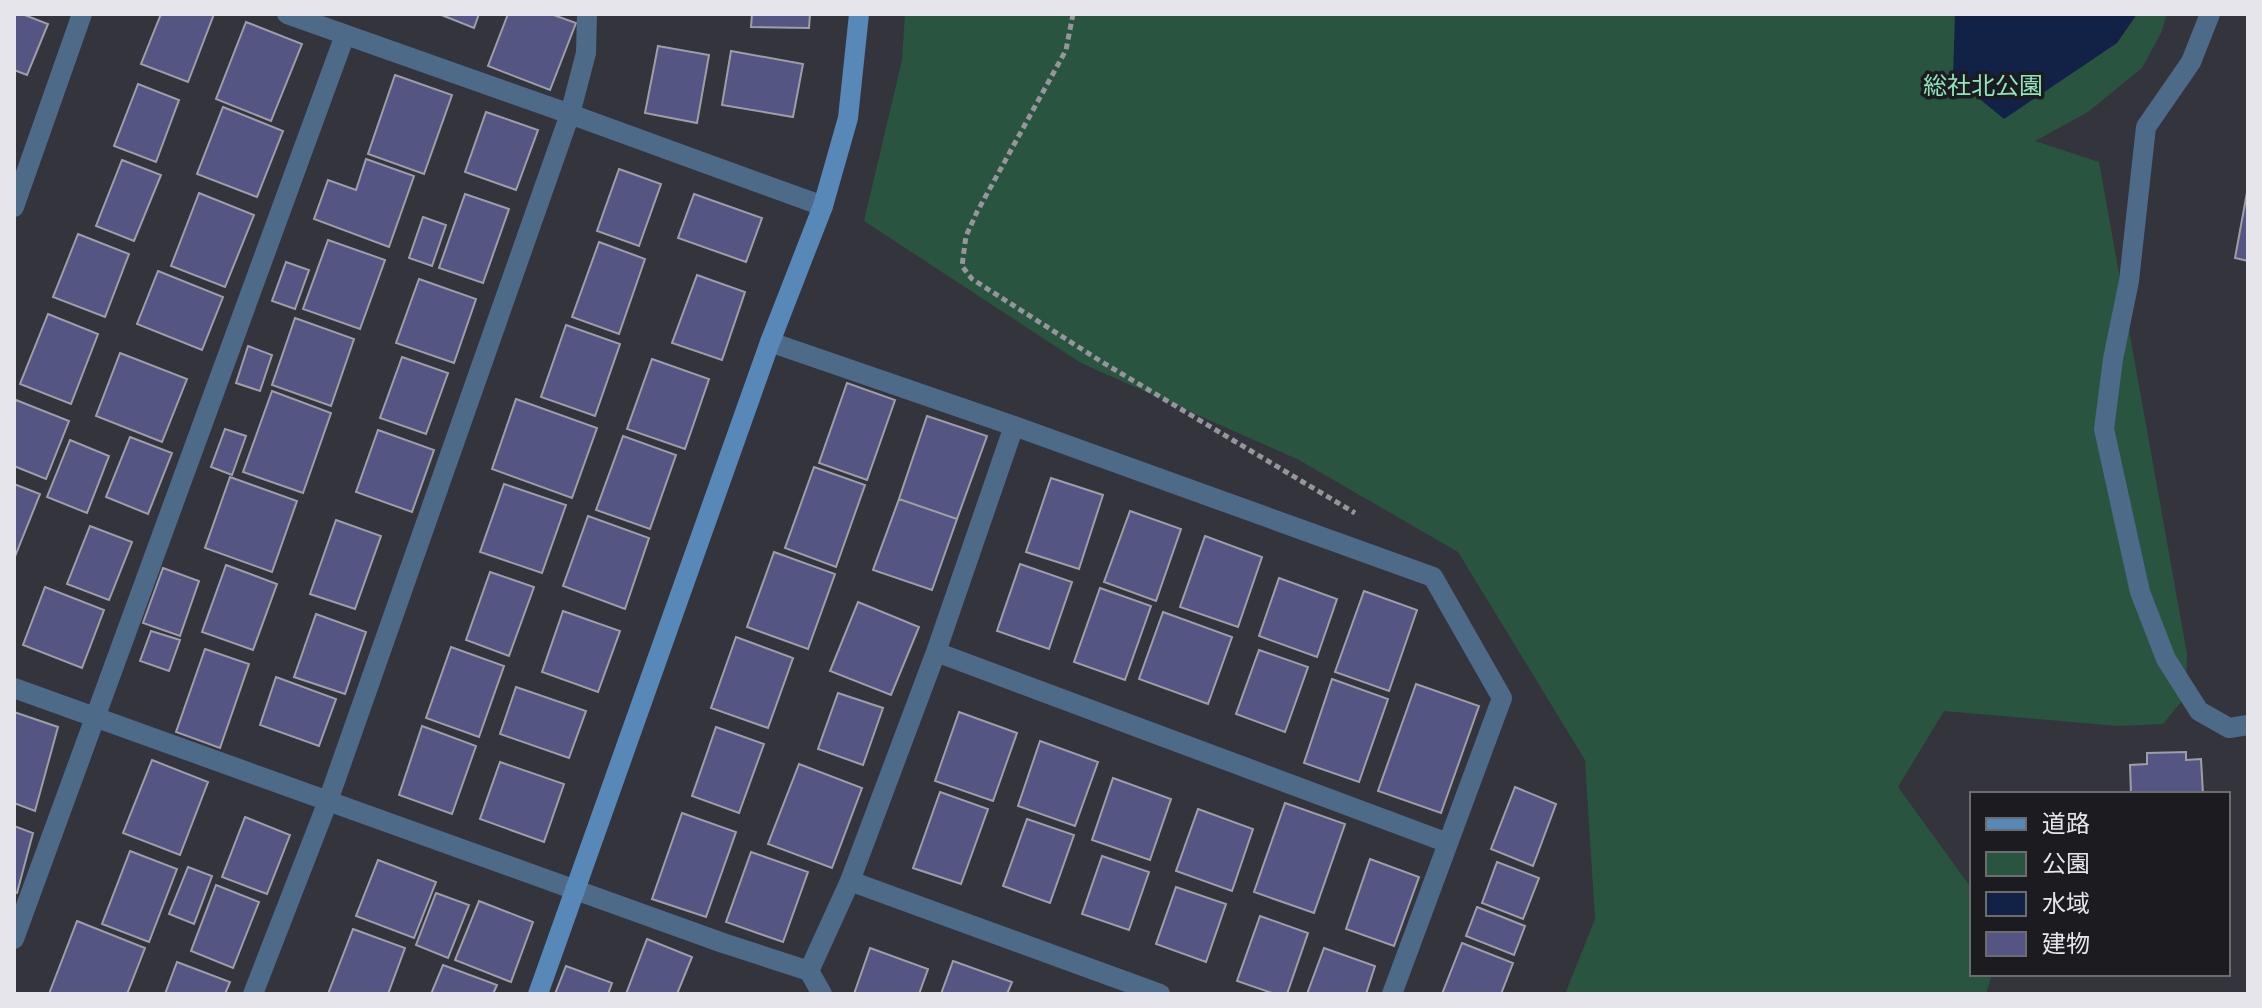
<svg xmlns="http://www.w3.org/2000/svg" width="2262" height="1008" font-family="Arial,'Noto Sans JP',sans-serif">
	<rect width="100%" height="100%" fill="#34343d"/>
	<path fill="#295440" d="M 905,14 L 2167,14 L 2161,33 L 2142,68 L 2088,112 L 2035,141 L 2099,162 L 2187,654 L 2186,696 L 2163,724 L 2118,726 L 1944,711 L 1898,787 L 1972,889 L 1972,974 L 1992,974 L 1986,994 L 1565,994 L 1595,919 L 1585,760 L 1458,552 L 1299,460 L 1081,363 L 864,221 L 902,60 Z"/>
	<path fill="#122247" d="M 1955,14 L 2137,14 L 2117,43 L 2004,119 L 1953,77 Z"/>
	<path fill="#555583" stroke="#9d9ea8" stroke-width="2" d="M 14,14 L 22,14 L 48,24 L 27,75 L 14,70 Z
		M 161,14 L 214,14 L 188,82 L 141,64 Z
		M 439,14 L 479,14 L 474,28 Z
		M 508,14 L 551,14 L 576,23 L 550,90 L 488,66 Z
		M 752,14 L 810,14 L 809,28 L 751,27 Z
		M 246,22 L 302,44 L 271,121 L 216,99 Z
		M 658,46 L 709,55 L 697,123 L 645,113 Z
		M 731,51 L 803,64 L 793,117 L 722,105 Z
		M 395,75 L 452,95 L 424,174 L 368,154 Z
		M 138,84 L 179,100 L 156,162 L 114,146 Z
		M 223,107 L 283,131 L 257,197 L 197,174 Z
		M 486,112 L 538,130 L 516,190 L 465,172 Z
		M 366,159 L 414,176 L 389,247 L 314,219 L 328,180 L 356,190 Z
		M 122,160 L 161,175 L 134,241 L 96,226 Z
		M 619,169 L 661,184 L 639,246 L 597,231 Z
		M 2248,187 L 2248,261 L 2235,258 Z
		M 199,193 L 254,215 L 225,287 L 171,266 Z
		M 465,194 L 509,209 L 483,283 L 439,268 Z
		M 694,194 L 762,218 L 746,262 L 678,238 Z
		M 423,217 L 446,225 L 432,266 L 409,258 Z
		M 78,234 L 129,254 L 105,317 L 53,297 Z
		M 328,240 L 385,260 L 360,329 L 303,309 Z
		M 599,242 L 645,259 L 619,334 L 572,317 Z
		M 286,262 L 309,270 L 295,309 L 272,301 Z
		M 158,271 L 223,297 L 202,350 L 137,324 Z
		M 697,275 L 745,292 L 722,360 L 672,343 Z
		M 419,279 L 476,299 L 454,363 L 396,343 Z
		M 48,314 L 98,334 L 71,404 L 20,384 Z
		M 295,318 L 354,339 L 331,406 L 272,385 Z
		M 566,325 L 620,344 L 595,416 L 541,397 Z
		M 248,346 L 272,355 L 260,391 L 236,383 Z
		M 120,353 L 187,379 L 162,442 L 96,416 Z
		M 402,357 L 448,373 L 426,434 L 380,418 Z
		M 652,359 L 709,379 L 685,449 L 627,429 Z
		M 847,383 L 895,400 L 867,480 L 819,463 Z
		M 272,391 L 331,413 L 303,493 L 243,472 Z
		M 516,399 L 597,428 L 572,498 L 492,469 Z
		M 16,400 L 69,421 L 46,479 L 14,466 L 14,405 Z
		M 927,416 L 987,436 L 957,519 L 899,499 Z
		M 225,429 L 246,436 L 232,475 L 211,467 Z
		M 378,430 L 434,450 L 412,512 L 356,492 Z
		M 623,436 L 676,455 L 650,529 L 596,510 Z
		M 130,437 L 172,453 L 148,514 L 106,497 Z
		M 70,440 L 109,456 L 87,513 L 47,497 Z
		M 814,467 L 865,485 L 836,567 L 785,548 Z
		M 230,477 L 297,501 L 272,572 L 205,548 Z
		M 1051,478 L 1103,495 L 1079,569 L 1026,552 Z
		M 14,484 L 40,494 L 14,559 Z
		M 504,484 L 566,505 L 542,573 L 480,552 Z
		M 899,499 L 957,519 L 932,590 L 873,570 Z
		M 1130,511 L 1181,529 L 1156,601 L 1104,582 Z
		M 588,516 L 649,538 L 625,609 L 563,586 Z
		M 336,520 L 381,536 L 355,609 L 310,594 Z
		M 90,526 L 132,542 L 109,600 L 67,584 Z
		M 1205,536 L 1262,557 L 1238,627 L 1180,607 Z
		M 774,552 L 835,574 L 808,649 L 747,627 Z
		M 1020,564 L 1072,582 L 1049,649 L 997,631 Z
		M 226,565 L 277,584 L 253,650 L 202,632 Z
		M 163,568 L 199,581 L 180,636 L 143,623 Z
		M 490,572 L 534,587 L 509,656 L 466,640 Z
		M 1279,578 L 1337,599 L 1317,657 L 1259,636 Z
		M 45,587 L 104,610 L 82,668 L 23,645 Z
		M 1100,588 L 1151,606 L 1125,680 L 1074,662 Z
		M 1364,591 L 1417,610 L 1389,691 L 1335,672 Z
		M 858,602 L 919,627 L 891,695 L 830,671 Z
		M 563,611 L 620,631 L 598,692 L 542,672 Z
		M 1163,612 L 1232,637 L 1208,704 L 1139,679 Z
		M 316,614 L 366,632 L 345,694 L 294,677 Z
		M 151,631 L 180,640 L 169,671 L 140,661 Z
		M 736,637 L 793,658 L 768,728 L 711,708 Z
		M 451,647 L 504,666 L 479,737 L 426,718 Z
		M 205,649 L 249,664 L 220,748 L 176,732 Z
		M 1259,650 L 1308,667 L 1285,732 L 1236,714 Z
		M 276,677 L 336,699 L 319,746 L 260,725 Z
		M 1332,679 L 1388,699 L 1359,782 L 1304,763 Z
		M 1416,684 L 1479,706 L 1441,813 L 1378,791 Z
		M 516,687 L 586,711 L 569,758 L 500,734 Z
		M 838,693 L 883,708 L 863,765 L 818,749 Z
		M 14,712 L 58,727 L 35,811 L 14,803 Z
		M 959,712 L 1017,733 L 993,801 L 935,781 Z
		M 422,726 L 476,746 L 452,814 L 399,795 Z
		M 716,727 L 764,744 L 739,813 L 692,796 Z
		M 1040,741 L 1098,762 L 1075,826 L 1018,806 Z
		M 2186,752 L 2186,760 L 2201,759 L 2203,794 L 2131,794 L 2130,765 L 2147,764 L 2147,753 Z
		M 152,760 L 208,782 L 180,855 L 123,833 Z
		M 500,762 L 564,784 L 544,842 L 480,819 Z
		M 799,764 L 862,788 L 832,868 L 768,844 Z
		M 1113,778 L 1171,799 L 1150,860 L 1092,840 Z
		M 1515,787 L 1556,804 L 1533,866 L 1491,849 Z
		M 940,792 L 988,809 L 961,884 L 913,868 Z
		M 1285,803 L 1345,824 L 1314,913 L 1254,892 Z
		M 1198,809 L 1253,829 L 1232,891 L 1176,871 Z
		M 682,813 L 736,832 L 706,917 L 652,899 Z
		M 245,817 L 290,835 L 267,894 L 222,877 Z
		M 1027,819 L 1074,835 L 1050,903 L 1003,886 Z
		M 14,826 L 33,833 L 17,893 L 14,892 Z
		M 130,851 L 177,869 L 149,942 L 102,924 Z
		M 751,852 L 808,872 L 783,942 L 726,922 Z
		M 1102,856 L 1149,872 L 1129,930 L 1082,914 Z
		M 1370,859 L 1419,877 L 1394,946 L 1346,929 Z
		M 378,860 L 436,882 L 414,938 L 356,916 Z
		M 1497,862 L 1539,878 L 1523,919 L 1482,903 Z
		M 188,867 L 212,876 L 194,924 L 169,914 Z
		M 216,885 L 259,902 L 233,968 L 191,951 Z
		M 1176,887 L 1226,904 L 1206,962 L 1156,944 Z
		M 436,893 L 469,905 L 448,958 L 416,945 Z
		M 479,901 L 533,922 L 511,982 L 455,960 Z
		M 1477,907 L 1525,926 L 1514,955 L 1466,936 Z
		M 1260,916 L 1308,933 L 1287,994 L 1275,994 L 1237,981 Z
		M 77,921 L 145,948 L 127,994 L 49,994 Z
		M 353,929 L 405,948 L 388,994 L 328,994 Z
		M 647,939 L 692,957 L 677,994 L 626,994 Z
		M 1462,943 L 1513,963 L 1501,994 L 1442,994 Z
		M 870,948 L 928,969 L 919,994 L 854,994 Z
		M 1324,948 L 1375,966 L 1366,994 L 1307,994 Z
		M 953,961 L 1012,982 L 1007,994 L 941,994 Z
		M 177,962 L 230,982 L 225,994 L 165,994 Z
		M 443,965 L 497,985 L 493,994 L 431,994 Z
		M 566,966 L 612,983 L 608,994 L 555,994 Z"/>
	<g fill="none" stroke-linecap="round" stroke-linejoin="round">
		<path stroke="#95959c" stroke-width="5" stroke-dasharray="6 4" stroke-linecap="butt" d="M 1073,14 L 1066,50 L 977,212 L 966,236 L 962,266 L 972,279 L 1102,362 L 1355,513"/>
		<path stroke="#4d6b89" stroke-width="20" d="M 287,14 L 570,114 L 823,206
			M 2210,14 L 2191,62 L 2146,127 L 2129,281 L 2113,359 L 2104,429 L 2140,592 L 2166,659 L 2199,711 L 2229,728 L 2248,725
			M 14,207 L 82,14
			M 770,342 L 1014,426 L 1433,577 L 1502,698 L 1392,994
			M 936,652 L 1448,843
			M 14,688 L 723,943 L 809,971 L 822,994
			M 850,881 L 1160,994
			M 14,939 L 345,35
			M 809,971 L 850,881 L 936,652 L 1014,426
			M 253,994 L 328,801 L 570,114 L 586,53 L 587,14"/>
		<path stroke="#5788b7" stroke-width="20" d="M 538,994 L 770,342 L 823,206 L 848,118 L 859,14"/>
	</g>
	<g text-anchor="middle" stroke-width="7" stroke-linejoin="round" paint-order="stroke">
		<g font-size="24" fill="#8fe5bb" stroke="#1c1c20">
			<text x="1983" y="94">総社北公園</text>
		</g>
	</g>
	<rect width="2262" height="1008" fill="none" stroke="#e5e5eb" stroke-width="32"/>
	<rect x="1970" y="792" width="260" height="184" fill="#1c1c20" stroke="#6c6c71" stroke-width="2"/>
	<rect x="1986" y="818" width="40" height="12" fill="#5788b7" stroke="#6c6c71" stroke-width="2"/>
	<text x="2042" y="832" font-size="24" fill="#e5e5eb">道路</text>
	<rect x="1986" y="852" width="40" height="24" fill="#295440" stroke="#6c6c71" stroke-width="2"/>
	<text x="2042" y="872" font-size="24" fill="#e5e5eb">公園</text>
	<rect x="1986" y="892" width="40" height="24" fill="#122247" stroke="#6c6c71" stroke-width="2"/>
	<text x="2042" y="912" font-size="24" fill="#e5e5eb">水域</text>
	<rect x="1986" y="932" width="40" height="24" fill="#555583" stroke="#6c6c71" stroke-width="2"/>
	<text x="2042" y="952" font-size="24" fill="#e5e5eb">建物</text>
</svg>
